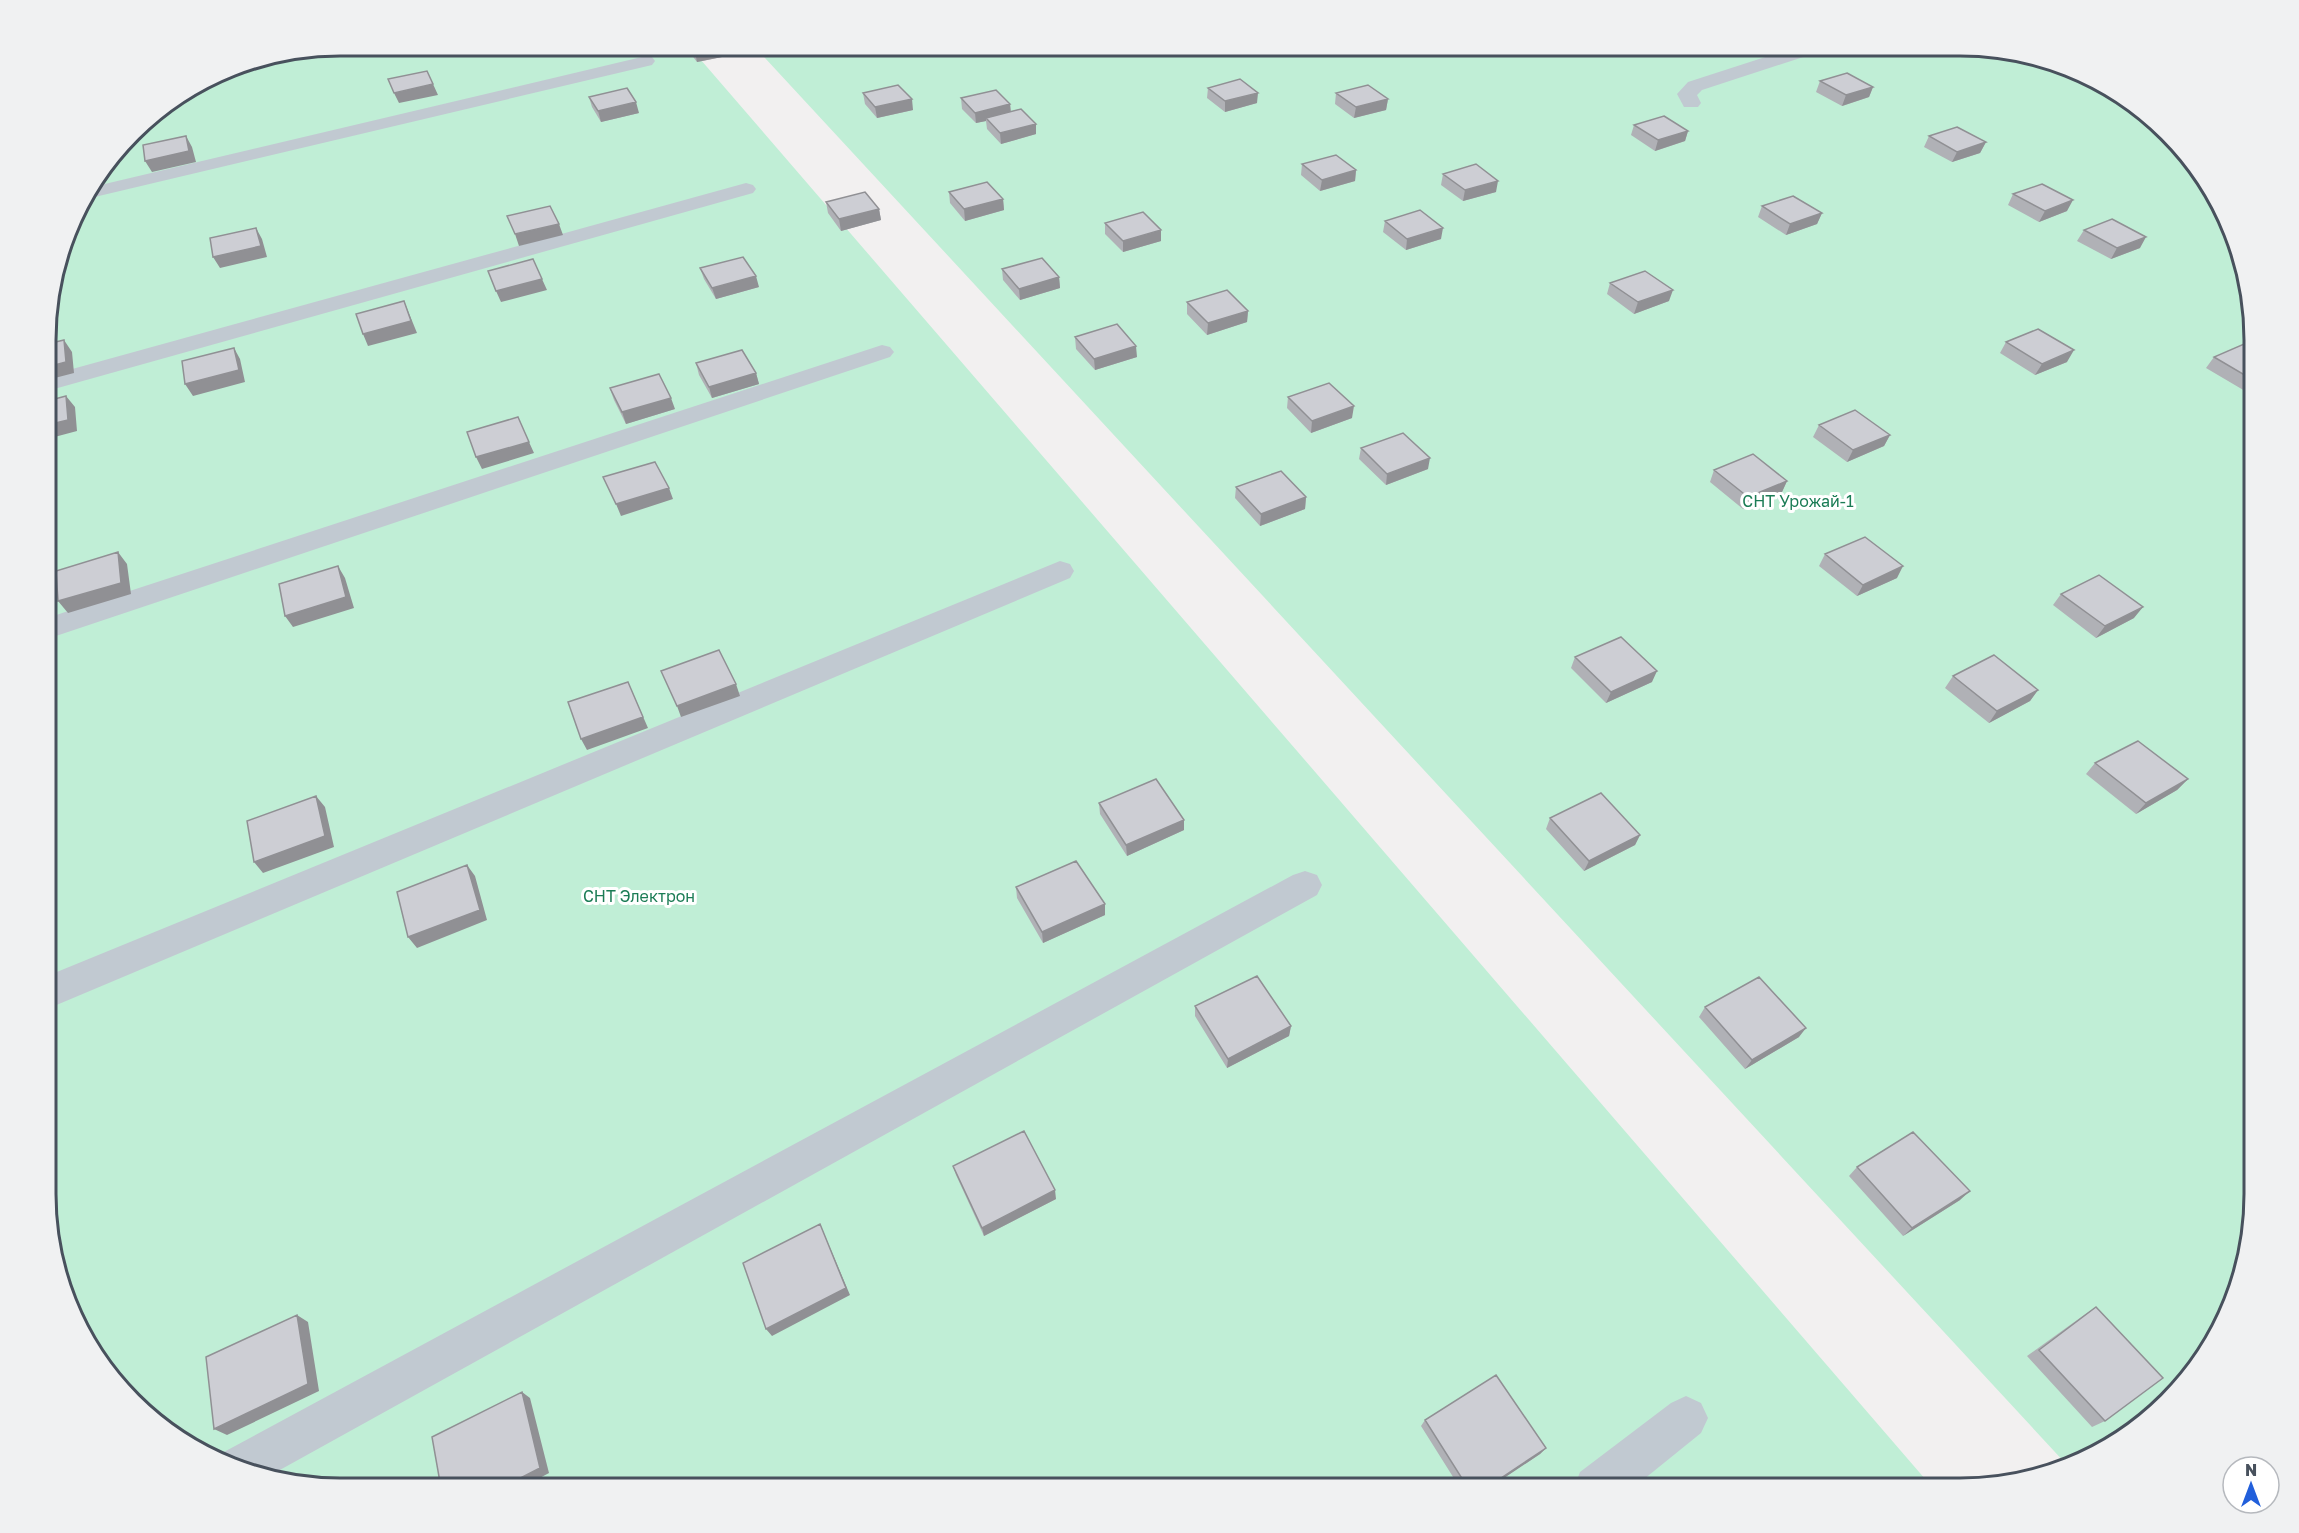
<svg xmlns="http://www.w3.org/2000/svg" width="2299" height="1533" font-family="'Golos Text',sans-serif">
	<rect width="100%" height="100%" fill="#f2f0f0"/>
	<path fill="#c0eed6" d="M 340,45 L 688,45 L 1932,1487 L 340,1488 L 245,1472 L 176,1438 L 85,1341 L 47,1231 L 47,302 L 76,209 L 145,118 L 227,67 Z
		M 753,45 L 1959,45 L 2054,61 L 2123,95 L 2181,145 L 2215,193 L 2244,263 L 2253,321 L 2253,1212 L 2238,1288 L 2204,1357 L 2154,1415 L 2106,1449 L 2067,1465 Z"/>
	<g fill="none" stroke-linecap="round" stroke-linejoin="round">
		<path fill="#c1c9d1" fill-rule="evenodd" d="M 646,56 L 652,57 L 655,61 L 652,65 L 82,200 L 92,187 Z
			M 746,183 L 753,185 L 756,189 L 753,193 L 47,391 L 47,376 Z
			M 882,345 L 890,347 L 894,352 L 890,357 L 47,639 L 47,618 Z
			M 1060,561 L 1070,564 L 1074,571 L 1070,578 L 47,1009 L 47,976 Z
			M 1305,871 L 1317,875 L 1322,885 L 1317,895 L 269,1476 L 245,1472 L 220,1460 L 222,1453 L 1293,875 Z
			M 1686,1396 L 1701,1403 L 1708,1418 L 1701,1433 L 1633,1488 L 1574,1488 L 1580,1472 L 1671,1403 Z"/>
		<path fill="#c1c9d1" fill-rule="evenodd" d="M 1802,45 L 1830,45 L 1828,49 L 1702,90 L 1697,95 L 1701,103 L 1698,107 L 1684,107 L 1677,94 L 1688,82 Z"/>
	</g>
	<path fill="#b0b1b6" d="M 686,45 L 730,45 L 732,55 L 697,62 L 688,50 Z
		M 1136,45 L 1180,45 L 1180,48 L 1149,55 Z
		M 1820,81 L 1873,87 L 1869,97 L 1842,106 L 1816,92 Z
		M 1208,88 L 1257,103 L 1225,112 L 1207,98 Z
		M 863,93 L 913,110 L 877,118 L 865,104 Z
		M 1336,93 L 1388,99 L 1386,110 L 1354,118 L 1335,104 Z
		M 589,97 L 639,113 L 601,122 L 592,107 Z
		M 961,98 L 1010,104 L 1011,112 L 1036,134 L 1001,144 L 987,129 L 986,121 L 976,123 L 962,109 Z
		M 1634,125 L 1688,131 L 1685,141 L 1655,151 L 1631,135 Z
		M 1929,136 L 1986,142 L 1980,153 L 1952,162 L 1924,147 Z
		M 1302,164 L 1356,170 L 1355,181 L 1320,191 L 1301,175 Z
		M 1443,174 L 1496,192 L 1463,201 L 1441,185 Z
		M 949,192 L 1003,199 L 1004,210 L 965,221 L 950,203 Z
		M 2013,194 L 2067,211 L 2039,222 L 2008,205 Z
		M 826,202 L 879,209 L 881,220 L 841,231 L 828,213 Z
		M 1762,206 L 1822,213 L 1817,224 L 1786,235 L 1758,217 Z
		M 1385,221 L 1441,239 L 1406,250 L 1383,232 Z
		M 1105,223 L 1161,241 L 1123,252 L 1105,234 Z
		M 2084,230 L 2140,248 L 2111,259 L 2077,241 Z
		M 700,268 L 759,287 L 716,299 L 704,279 Z
		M 1002,269 L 1059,277 L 1060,288 L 1020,300 L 1003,280 Z
		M 1610,283 L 1669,301 L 1634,314 L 1607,294 Z
		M 1187,302 L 1248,311 L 1247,322 L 1207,335 L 1187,314 Z
		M 1075,337 L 1137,357 L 1095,370 L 1076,349 Z
		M 2006,342 L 2067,362 L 2035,375 L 2000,353 Z
		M 2253,349 L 2253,387 L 2245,391 L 2206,368 L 2214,357 Z
		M 696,363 L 756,373 L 759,384 L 712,398 L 699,375 Z
		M 610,389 L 675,409 L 626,424 L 614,400 Z
		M 1288,397 L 1352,418 L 1311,433 L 1287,408 Z
		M 1819,425 L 1890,435 L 1884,446 L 1847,462 L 1813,437 Z
		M 1361,448 L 1428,469 L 1386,485 L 1359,459 Z
		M 1714,470 L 1787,481 L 1782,492 L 1743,509 L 1710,482 Z
		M 1236,487 L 1306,497 L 1305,509 L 1260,526 L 1235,498 Z
		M 1825,554 L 1897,578 L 1857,596 L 1819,566 Z
		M 2061,594 L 2134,618 L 2096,638 L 2053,605 Z
		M 1575,657 L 1652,682 L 1606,703 L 1571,668 Z
		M 1953,676 L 2038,690 L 2030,701 L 1989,723 L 1945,688 Z
		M 2095,763 L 2188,779 L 2177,790 L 2136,814 L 2086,774 Z
		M 1099,803 L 1184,820 L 1184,830 L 1127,856 L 1100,814 Z
		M 1550,818 L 1640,835 L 1635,845 L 1584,871 L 1546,829 Z
		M 1016,887 L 1105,904 L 1105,915 L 1043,943 L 1017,898 Z
		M 1195,1006 L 1291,1026 L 1289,1036 L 1227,1068 L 1195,1016 Z
		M 1705,1007 L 1799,1037 L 1745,1069 L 1699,1017 Z
		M 953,1166 L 1056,1199 L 984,1236 L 956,1175 Z
		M 1857,1167 L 1960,1200 L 1903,1236 L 1849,1176 Z
		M 2096,1307 L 2105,1421 L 2092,1427 L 2027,1356 L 2084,1315 Z
		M 1425,1420 L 1546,1448 L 1540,1454 L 1489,1488 L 1460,1488 L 1421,1426 Z"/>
	<path fill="#909094" d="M 727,45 L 730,45 L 732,55 L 697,62 L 695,52 Z
		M 1149,45 L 1180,45 L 1180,48 L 1149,55 Z
		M 433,84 L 438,95 L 399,103 L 394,93 Z
		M 1873,87 L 1869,97 L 1842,106 L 1846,95 Z
		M 1258,93 L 1257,103 L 1225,112 L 1225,101 Z
		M 912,99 L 913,110 L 877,118 L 875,107 Z
		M 1388,99 L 1386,110 L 1354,118 L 1356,107 Z
		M 636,102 L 639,113 L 601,122 L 598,111 Z
		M 1010,104 L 1011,115 L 986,118 L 986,121 L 976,123 L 975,113 Z
		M 1036,124 L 1036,134 L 1001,144 L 1000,133 Z
		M 1688,131 L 1685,141 L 1655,151 L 1658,140 Z
		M 186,136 L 192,147 L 196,162 L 152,172 L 145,161 Z
		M 1986,142 L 1980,153 L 1952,162 L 1957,152 Z
		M 1356,170 L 1355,181 L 1320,191 L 1322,180 Z
		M 1498,181 L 1496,192 L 1463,201 L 1465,190 Z
		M 1003,199 L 1004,210 L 965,221 L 964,209 Z
		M 2073,200 L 2067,211 L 2039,222 L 2045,211 Z
		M 879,209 L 881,220 L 841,231 L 839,219 Z
		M 1822,213 L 1817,224 L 1786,235 L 1790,224 Z
		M 559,224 L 563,235 L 519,246 L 515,234 Z
		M 256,228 L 262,239 L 267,257 L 220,268 L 213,257 Z
		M 1443,228 L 1441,239 L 1406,250 L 1407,239 Z
		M 1161,230 L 1161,241 L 1123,252 L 1123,241 Z
		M 2146,237 L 2140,248 L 2111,259 L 2117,248 Z
		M 756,276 L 759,287 L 716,299 L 712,288 Z
		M 1059,277 L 1060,288 L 1020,300 L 1019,289 Z
		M 542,279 L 547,290 L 501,302 L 496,291 Z
		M 1673,290 L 1669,301 L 1634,314 L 1638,302 Z
		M 404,301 L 417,333 L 368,346 L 363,334 Z
		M 1248,311 L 1247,322 L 1207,335 L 1208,323 Z
		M 64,340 L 72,352 L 74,373 L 47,380 L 47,367 Z
		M 1136,346 L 1137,357 L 1095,370 L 1094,359 Z
		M 234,348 L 240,359 L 245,382 L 193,396 L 185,384 Z
		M 2074,350 L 2067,362 L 2035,375 L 2042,364 Z
		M 756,373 L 759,384 L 712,398 L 709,387 Z
		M 2253,380 L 2253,387 L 2245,391 Z
		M 66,396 L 75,407 L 77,431 L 47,439 L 47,425 Z
		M 671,398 L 675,409 L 626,424 L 622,412 Z
		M 1354,406 L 1352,418 L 1311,433 L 1312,421 Z
		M 1890,435 L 1884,446 L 1847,462 L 1853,450 Z
		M 529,442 L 534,453 L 482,469 L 476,457 Z
		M 1430,458 L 1428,469 L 1386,485 L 1387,474 Z
		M 1787,481 L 1782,492 L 1743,509 L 1748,497 Z
		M 669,488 L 673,499 L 621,516 L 616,504 Z
		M 1306,497 L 1305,509 L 1260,526 L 1261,514 Z
		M 118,552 L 127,564 L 131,594 L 68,613 L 58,601 Z
		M 338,566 L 345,578 L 354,608 L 293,627 L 285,616 Z
		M 1903,566 L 1897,578 L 1857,596 L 1863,585 Z
		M 2143,607 L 2134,618 L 2096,638 L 2105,626 Z
		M 1657,671 L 1652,682 L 1606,703 L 1611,692 Z
		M 628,682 L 648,728 L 587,750 L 581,739 Z
		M 736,684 L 740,696 L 681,717 L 677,706 Z
		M 2038,690 L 2030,701 L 1989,723 L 1997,711 Z
		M 2188,779 L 2177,790 L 2136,814 L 2146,803 Z
		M 316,796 L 325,807 L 334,847 L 263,873 L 254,862 Z
		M 1184,820 L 1184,830 L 1127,856 L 1126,845 Z
		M 1640,835 L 1635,845 L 1584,871 L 1589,861 Z
		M 467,865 L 475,876 L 487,920 L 417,948 L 408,937 Z
		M 1105,904 L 1105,915 L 1043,943 L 1042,932 Z
		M 1291,1026 L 1289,1036 L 1227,1068 L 1228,1059 Z
		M 1806,1028 L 1799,1037 L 1745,1069 L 1752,1060 Z
		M 1055,1190 L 1056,1199 L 984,1236 L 982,1228 Z
		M 1970,1191 L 1960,1200 L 1903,1236 L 1912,1228 Z
		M 820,1224 L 850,1295 L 772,1336 L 766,1329 Z
		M 297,1315 L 308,1322 L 319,1391 L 227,1435 L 214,1429 Z
		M 522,1392 L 530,1398 L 549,1473 L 521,1488 L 501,1488 Z
		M 1546,1448 L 1540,1454 L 1489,1488 L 1486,1488 Z"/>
	<path fill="#cdced4" stroke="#909094" stroke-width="1.5" d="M 689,45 L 727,45 L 695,52 Z
		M 427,71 L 433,84 L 394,93 L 388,79 Z
		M 1847,73 L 1873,87 L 1846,95 L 1820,81 Z
		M 1240,79 L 1258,93 L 1225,101 L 1208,88 Z
		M 898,85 L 912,99 L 875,107 L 863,93 Z
		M 1368,85 L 1388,99 L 1356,107 L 1336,93 Z
		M 627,88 L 636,102 L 598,111 L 589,97 Z
		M 996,90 L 1010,104 L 975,113 L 961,98 Z
		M 1021,109 L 1036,124 L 1000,133 L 986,118 Z
		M 1664,116 L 1688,131 L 1658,140 L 1634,125 Z
		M 1957,127 L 1986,142 L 1957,152 L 1929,136 Z
		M 186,136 L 189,151 L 145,161 L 143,145 Z
		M 1336,155 L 1356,170 L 1322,180 L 1302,164 Z
		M 1476,164 L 1498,181 L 1465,190 L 1443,174 Z
		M 987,182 L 1003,199 L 964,209 L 949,192 Z
		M 2042,184 L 2073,200 L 2045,211 L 2013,194 Z
		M 865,192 L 879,209 L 839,219 L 826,202 Z
		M 1793,196 L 1822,213 L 1790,224 L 1762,206 Z
		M 550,206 L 559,224 L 515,234 L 507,216 Z
		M 1420,210 L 1443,228 L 1407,239 L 1385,221 Z
		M 1143,212 L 1161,230 L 1123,241 L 1105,223 Z
		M 2112,219 L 2146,237 L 2117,248 L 2084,230 Z
		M 256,228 L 261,246 L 213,257 L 210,238 Z
		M 743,257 L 756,276 L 712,288 L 700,268 Z
		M 1042,258 L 1059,277 L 1019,289 L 1002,269 Z
		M 533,259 L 542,279 L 496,291 L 488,271 Z
		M 1645,271 L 1673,290 L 1638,302 L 1610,283 Z
		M 1227,290 L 1248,311 L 1208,323 L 1187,302 Z
		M 404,301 L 411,321 L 363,334 L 356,314 Z
		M 1117,324 L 1136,346 L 1094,359 L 1075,337 Z
		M 2038,329 L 2074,350 L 2042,364 L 2006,342 Z
		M 64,340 L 66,362 L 47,367 L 47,344 Z
		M 2244,344 L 2253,349 L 2253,380 L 2214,357 Z
		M 234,348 L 239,370 L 185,384 L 182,361 Z
		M 742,350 L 756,373 L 709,387 L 696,363 Z
		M 659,374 L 671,398 L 622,412 L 610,388 Z
		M 1329,383 L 1354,406 L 1312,421 L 1288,397 Z
		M 66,396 L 68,420 L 47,425 L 47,401 Z
		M 1855,410 L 1890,435 L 1853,450 L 1819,425 Z
		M 518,417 L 529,442 L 476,457 L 467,432 Z
		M 1403,433 L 1430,458 L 1387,474 L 1361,448 Z
		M 1753,454 L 1787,481 L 1748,497 L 1714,470 Z
		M 655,462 L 669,488 L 616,504 L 603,477 Z
		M 1281,471 L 1306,497 L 1261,514 L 1236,487 Z
		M 1865,537 L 1903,566 L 1863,585 L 1825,554 Z
		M 118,552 L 121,583 L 58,601 L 56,571 Z
		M 338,566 L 346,597 L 285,616 L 279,584 Z
		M 2099,575 L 2143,607 L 2105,626 L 2061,594 Z
		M 1621,637 L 1657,671 L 1611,692 L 1575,657 Z
		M 719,650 L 736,684 L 677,706 L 661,671 Z
		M 1994,655 L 2038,690 L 1997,711 L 1953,676 Z
		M 628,682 L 643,717 L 581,739 L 568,702 Z
		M 2138,741 L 2188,779 L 2146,803 L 2095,763 Z
		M 1156,779 L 1184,820 L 1126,845 L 1099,803 Z
		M 1601,793 L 1640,835 L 1589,861 L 1550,818 Z
		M 316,796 L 325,836 L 254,862 L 247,821 Z
		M 1076,861 L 1105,904 L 1042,932 L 1016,887 Z
		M 467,865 L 480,910 L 408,937 L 397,892 Z
		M 1257,976 L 1291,1026 L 1228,1059 L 1195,1006 Z
		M 1759,977 L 1806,1028 L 1752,1060 L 1705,1007 Z
		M 1024,1131 L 1055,1190 L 982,1228 L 953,1166 Z
		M 1913,1132 L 1970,1191 L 1912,1228 L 1857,1167 Z
		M 820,1224 L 846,1288 L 766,1329 L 743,1263 Z
		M 2096,1307 L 2163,1378 L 2105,1421 L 2039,1350 Z
		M 297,1315 L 308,1384 L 214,1429 L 206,1357 Z
		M 1496,1375 L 1546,1448 L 1486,1488 L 1468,1488 L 1425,1420 Z
		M 522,1392 L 540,1468 L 501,1488 L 441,1488 L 432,1437 Z"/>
	<g text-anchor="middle" stroke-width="6" stroke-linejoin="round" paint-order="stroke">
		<g font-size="16" fill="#1b7c55" stroke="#fff">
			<text x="1798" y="507">СНТ Урожай-1</text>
			<text x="639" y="902">СНТ Электрон</text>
		</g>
	</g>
	<path d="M0 0H2299V1533H0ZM340 56H1960A284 284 0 0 1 2244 340V1194A284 284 0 0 1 1960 1478H340A284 284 0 0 1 56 1194V340A284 284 0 0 1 340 56Z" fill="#f0f1f2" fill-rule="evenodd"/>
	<path fill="none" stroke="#48515d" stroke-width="3" d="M340 56H1960A284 284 0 0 1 2244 340V1194A284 284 0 0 1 1960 1478H340A284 284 0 0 1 56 1194V340A284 284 0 0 1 340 56Z"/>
	<g transform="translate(2251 1485)"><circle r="28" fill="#ffffff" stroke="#b6b9be" stroke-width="1.5"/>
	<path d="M0-4.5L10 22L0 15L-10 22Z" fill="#215fdb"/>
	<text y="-9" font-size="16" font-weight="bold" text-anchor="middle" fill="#48515d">N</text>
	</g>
</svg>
